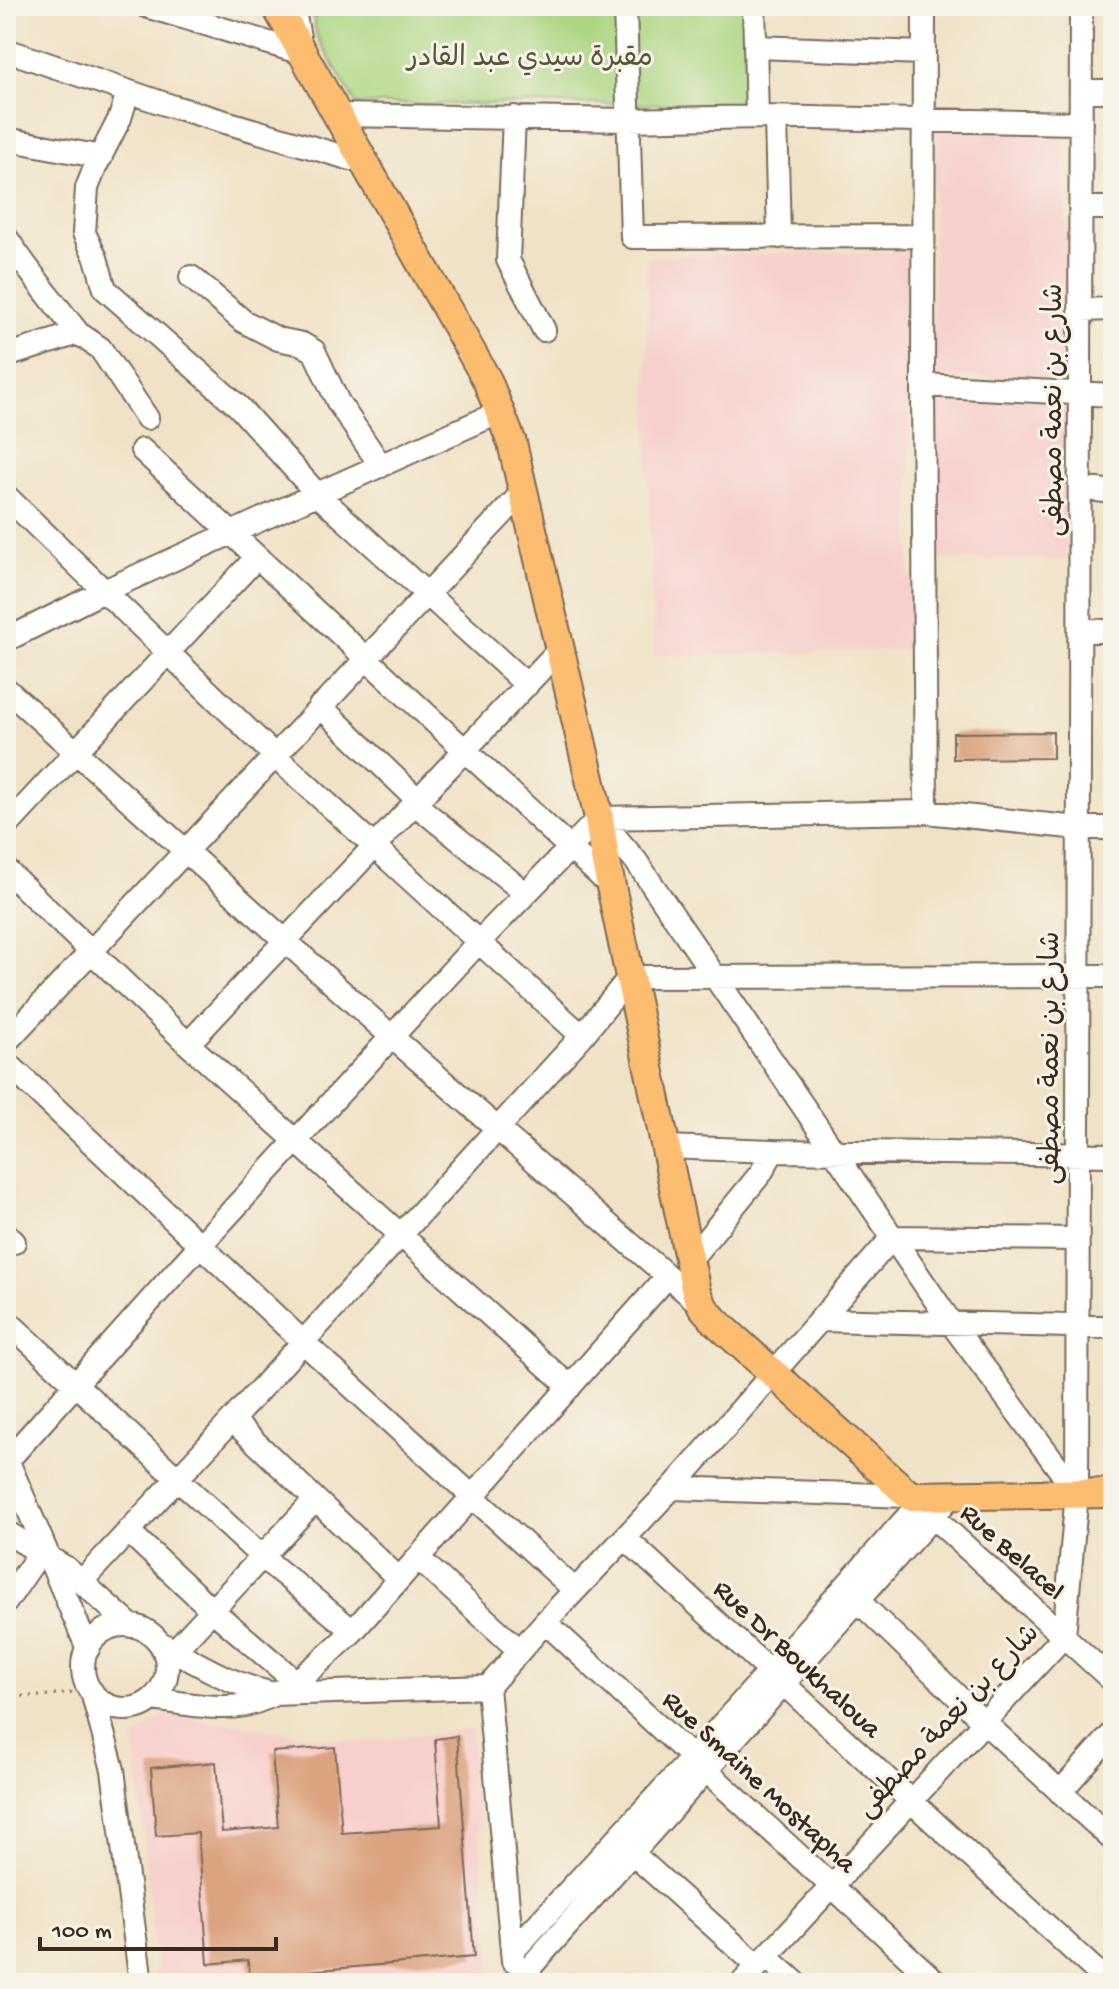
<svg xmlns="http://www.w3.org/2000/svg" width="1119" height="1989" font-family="'Gochi Hand','Playpen Sans Arabic',sans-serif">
	<rect width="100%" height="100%" fill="#f7f3e8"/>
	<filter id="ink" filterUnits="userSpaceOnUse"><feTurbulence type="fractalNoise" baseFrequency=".0125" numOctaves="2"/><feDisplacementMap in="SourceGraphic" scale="16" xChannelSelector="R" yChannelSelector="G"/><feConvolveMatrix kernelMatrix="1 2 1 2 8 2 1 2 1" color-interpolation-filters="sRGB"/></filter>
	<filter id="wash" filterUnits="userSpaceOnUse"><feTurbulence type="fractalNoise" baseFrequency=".006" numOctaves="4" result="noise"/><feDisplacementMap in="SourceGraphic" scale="32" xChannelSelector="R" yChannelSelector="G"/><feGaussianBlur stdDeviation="1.8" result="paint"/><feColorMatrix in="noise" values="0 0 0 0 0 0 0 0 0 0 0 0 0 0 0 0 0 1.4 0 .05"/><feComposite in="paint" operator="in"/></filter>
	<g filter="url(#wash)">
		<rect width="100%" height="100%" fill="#f0e2c6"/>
		<path fill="#f7d0cd" d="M 933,129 L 1064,131 L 1067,377 L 933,377 Z
			M 908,251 L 911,650 L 654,656 L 648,457 L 647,257 Z
			M 1067,397 L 1067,559 L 937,560 L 937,398 Z
			M 164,1715 L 357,1742 L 471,1729 L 492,1983 L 157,1983 L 134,1738 Z"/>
		<path fill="#acd682" stroke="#748050" stroke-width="2" d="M 311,6 L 746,6 L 749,104 L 356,104 L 317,37 Z"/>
		<g id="blocks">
			<path fill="#dba380" d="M 1053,732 L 1053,758 L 953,759 L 953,733 Z
				M 457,1736 L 474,1957 L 272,1974 L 273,1981 L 257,1983 L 250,1983 L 248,1960 L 208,1964 L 198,1833 L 156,1836 L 151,1768 L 216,1762 L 222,1832 L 278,1827 L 272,1752 L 335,1747 L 342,1833 L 441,1826 L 435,1739 Z"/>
		</g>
	</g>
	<g filter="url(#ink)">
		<use href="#blocks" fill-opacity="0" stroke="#7a6a59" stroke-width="2"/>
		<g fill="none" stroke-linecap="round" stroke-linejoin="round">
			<g stroke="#7a6a59" stroke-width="26">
				<path id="minor" d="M 146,6 L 302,53 L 293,6
					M 625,6 L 632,237 L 923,236
					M 754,6 L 757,117
					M 924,6 L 923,385 L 926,812
					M 755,47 L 924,53
					M 6,50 L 171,106 L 365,163
					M 1081,91 L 1113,91
					M 128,92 L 120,118 L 96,165 L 87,188 L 84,233 L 96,258 L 105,289 L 239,407 L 317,494 L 500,412
					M 338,115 L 628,120 L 757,117 L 1081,123
					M 514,117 L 508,260 L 544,330
					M 776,118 L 779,237
					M 6,139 L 101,157
					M 1081,208 L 1113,208
					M 6,237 C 28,271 53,301 78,333
					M 191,277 L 243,321 L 278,339 L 302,344 L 314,351 L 338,402 L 381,466
					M 1081,310 L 1113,309
					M 6,356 L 78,333 L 100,348 L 147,418
					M 923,385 L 1113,395
					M 142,450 L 611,886
					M 1081,488 L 1113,492
					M 6,496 L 274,755 L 582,1036
					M 1080,629 L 1113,632
					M 6,640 L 104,591 L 317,494 L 527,685
					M 6,689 L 392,1037 L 702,1306
					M 320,706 L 418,800
					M 415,804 L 525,893
					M 599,818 L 636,861 L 951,1323 L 1077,1493
					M 6,827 L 256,558
					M 6,870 L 188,1044 L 570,1387
					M 6,1042 L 524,491
					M 188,1044 L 559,650
					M 6,1062 L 302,1341 L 575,1590
					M 665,1147 L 773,1151 L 761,1173 L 689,1261
					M 773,1151 L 1113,1155
					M 6,1234 L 14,1242
					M 6,1320 L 262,1557 L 353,1631
					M 821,1320 L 1113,1327
					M 232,1420 L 399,1579
					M 6,1457 L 88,1649
					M 8,1460 L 183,1264 L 474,947 L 599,818 L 926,812 L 1079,828 L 1113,828
					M 672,1488 L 910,1496 L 1113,1681
					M 128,1531 L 212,1610 L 295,1681
					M 6,1532 L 66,1568 L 131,1626
					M 625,1538 L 1109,1983
					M 418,1558 L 519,1650
					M 82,1581 L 232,1420 L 582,1036 L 630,977 L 1113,976
					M 849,1592 L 984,1722 L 1113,1840
					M 6,1602 L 41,1551
					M 545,1622 L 937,1983
					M83 1667a42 42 0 1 1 84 0a42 42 0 1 1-84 0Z
					M 159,1642 C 196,1663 230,1684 273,1694 L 488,1687 L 545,1622 L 672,1488 L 893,1237 L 1078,1239
					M 174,1651 L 315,1500
					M 488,1687 L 513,1961
					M 92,1692 L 113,1770 L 141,1983
					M 153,1699 C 177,1702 203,1708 227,1707 C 278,1706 318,1664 353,1631 L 667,1277
					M 1060,1792 L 1113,1733
					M 622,1844 L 758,1966
					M 512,1952 L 692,1758 L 919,1504
					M 767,1957 L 796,1983
					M 516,1983 L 952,1495
					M 742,1983 L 1064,1636 L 1077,1493 L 1081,6"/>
			</g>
			<g stroke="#7a6a59" stroke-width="32">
				<path id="major" d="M 276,6 L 487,380 L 512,443 L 599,818 L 604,853 L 696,1292 L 702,1306 L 715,1321 L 910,1496 L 1113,1493"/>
			</g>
			<path stroke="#7a6a59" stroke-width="3" stroke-dasharray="2 6" stroke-linecap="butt" d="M 6,1696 L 39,1696 L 74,1692"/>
			<use href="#minor" stroke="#fff" stroke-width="22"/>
			<use href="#major" stroke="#fcbd6f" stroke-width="28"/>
		</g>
	</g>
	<g text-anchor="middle" stroke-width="6" stroke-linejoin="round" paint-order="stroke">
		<g font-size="28" fill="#575537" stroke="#f7f3e8">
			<text x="530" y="65">مقبرة سيدي عبد القادر</text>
		</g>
		<g font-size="28" fill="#3b2a1e" stroke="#f7f3e8">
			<text transform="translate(1051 410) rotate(-90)" y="10">شارع بن نعمة مصطفى</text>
			<text transform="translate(1048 1058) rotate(-90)" y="10">شارع بن نعمة مصطفى</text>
			<text transform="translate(1014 1550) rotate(42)" y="10">Rue Belacel</text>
			<text transform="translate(799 1657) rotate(43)" y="10">Rue Dr Boukhaloua</text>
			<text transform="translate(946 1719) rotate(-47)" y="10">شارع بن نعمة مصطفى</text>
			<text transform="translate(761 1780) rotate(43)" y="10">Rue Smaine Mostapha</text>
		</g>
	</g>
	<rect width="1119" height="1989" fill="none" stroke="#f7f3e8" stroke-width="32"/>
	<path d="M40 1937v12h236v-12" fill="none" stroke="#3b2a1e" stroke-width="4"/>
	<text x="52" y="1937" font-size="24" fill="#3b2a1e" stroke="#f7f3e8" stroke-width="6" paint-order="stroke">100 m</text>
</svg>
